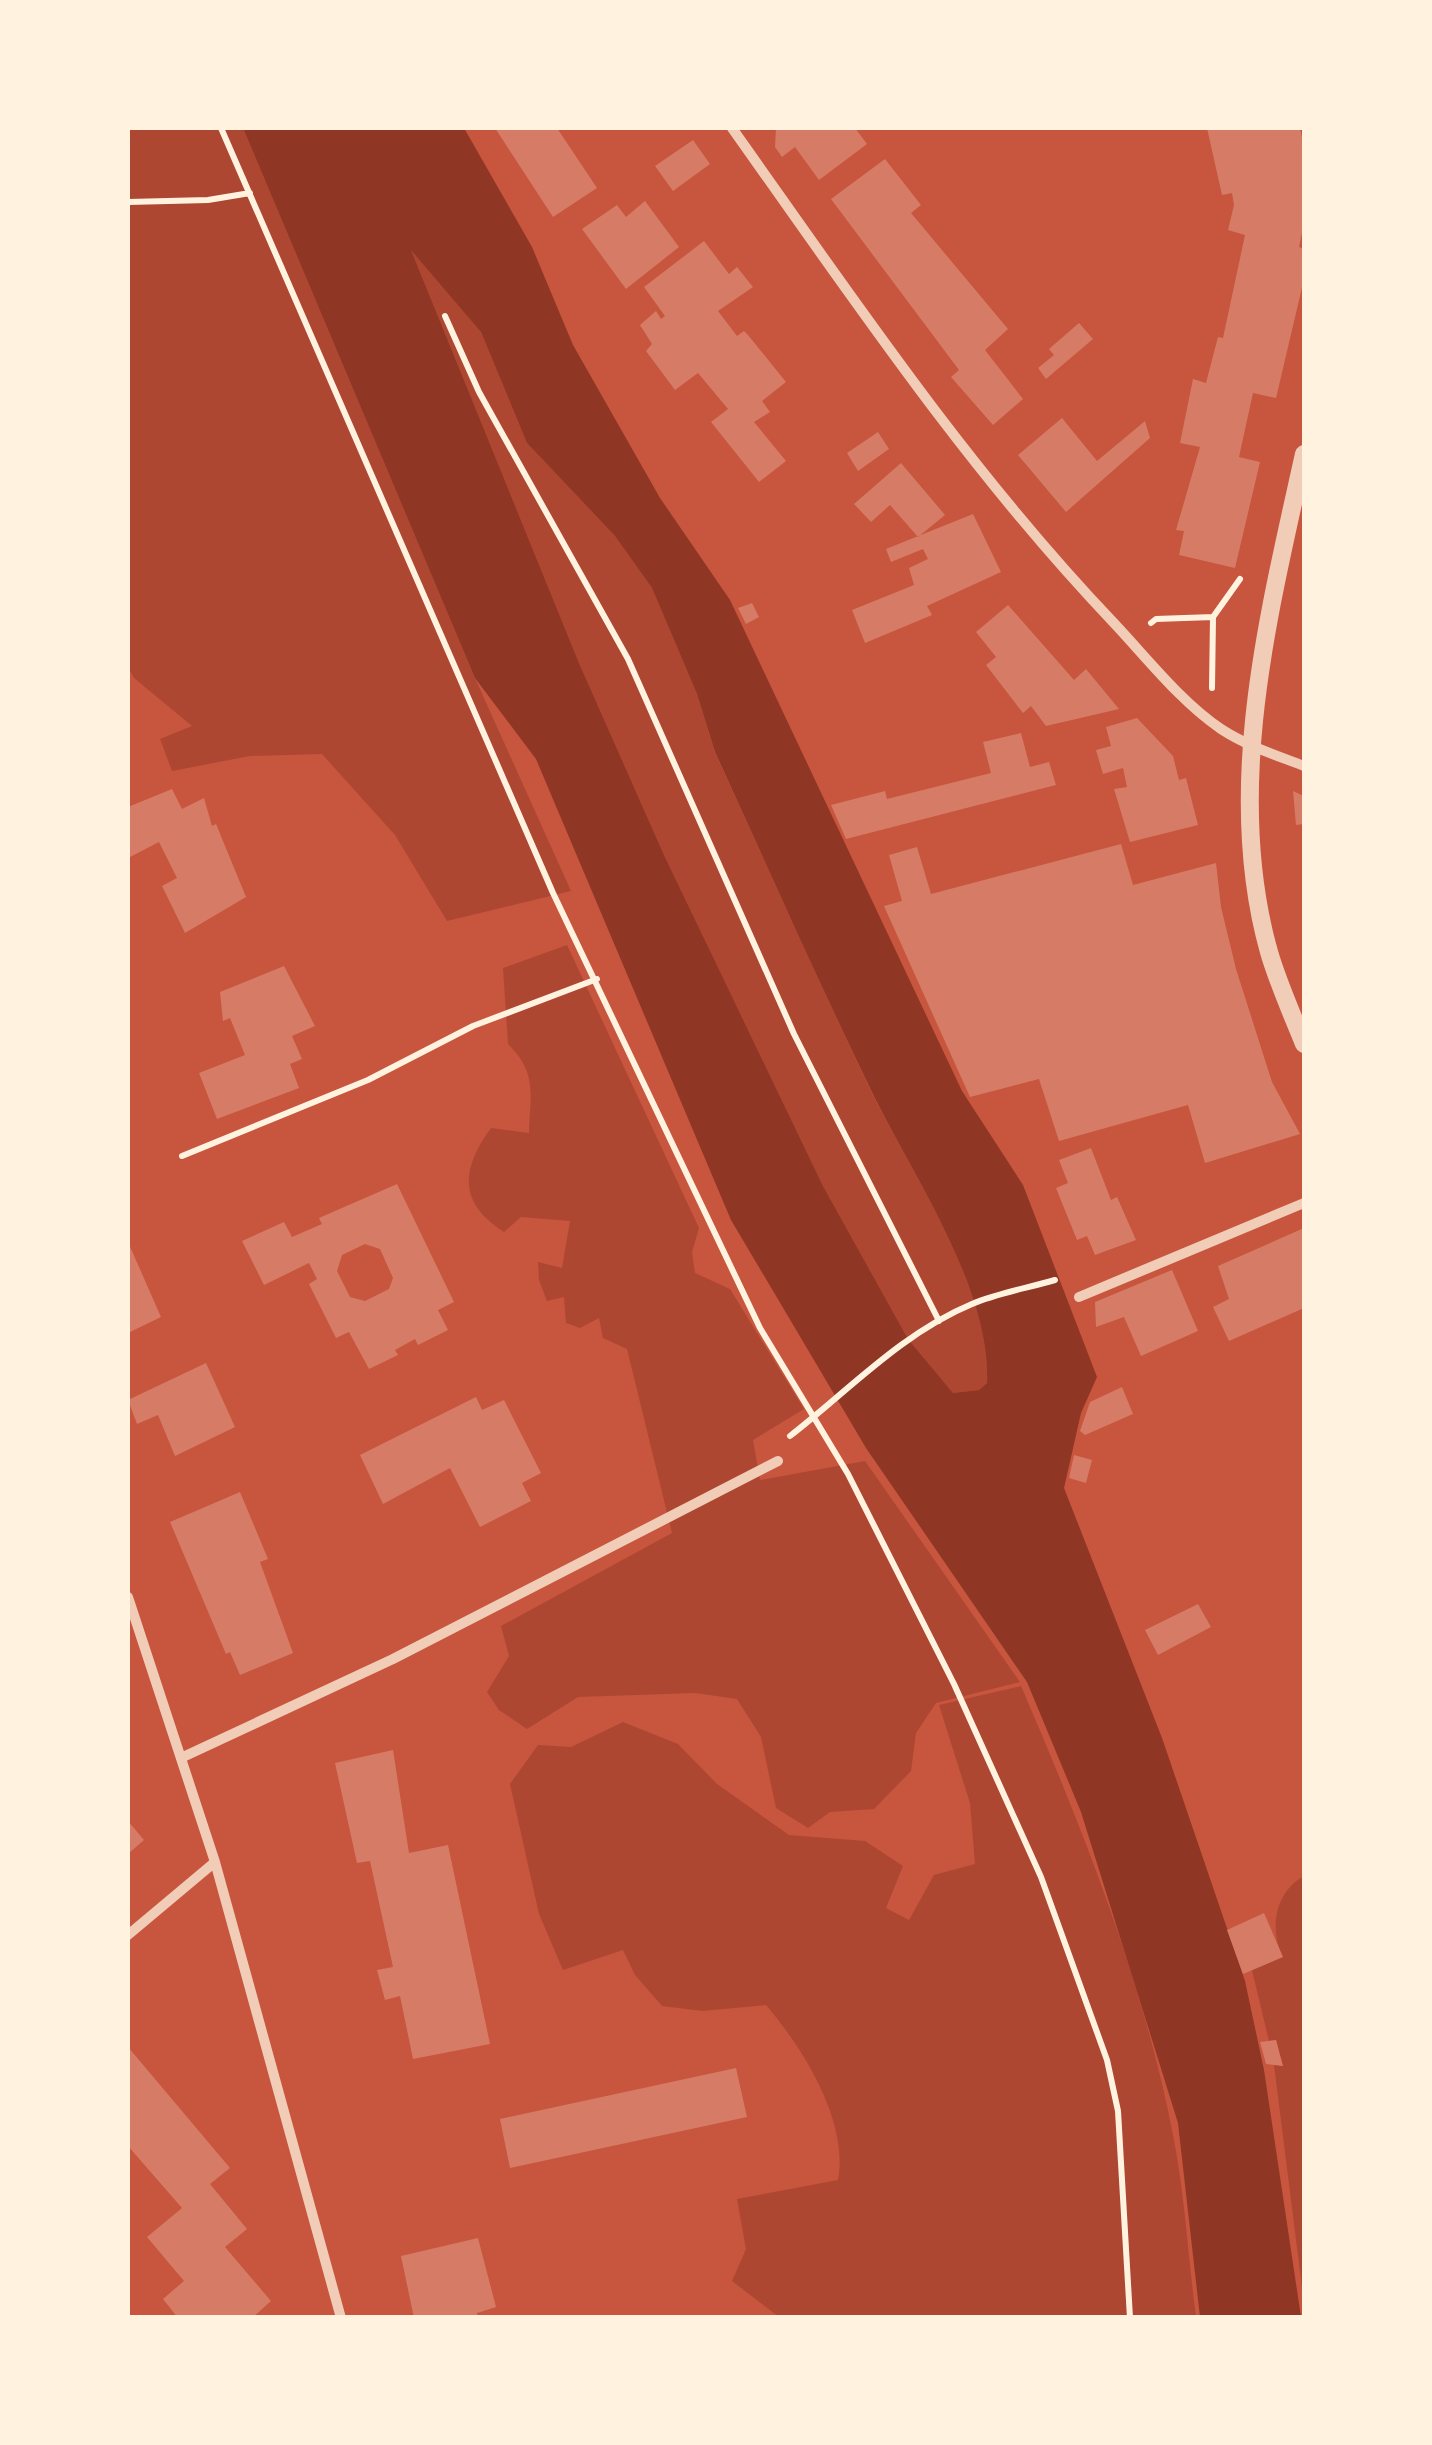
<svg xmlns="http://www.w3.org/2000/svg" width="1432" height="2445" font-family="'Sofia Sans Condensed',sans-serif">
	<rect width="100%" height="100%" fill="#c8553d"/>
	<path fill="#ae4732" d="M 128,128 L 243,128 L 475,678 L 571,891 L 447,921 L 395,835 L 322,754 L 250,756 L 172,771 L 160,739 L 192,726 L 134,678 L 128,667 Z
		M 409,245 L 481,332 L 527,443 L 615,536 L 652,588 L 697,694 L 715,753 C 767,865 817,979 871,1091 C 912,1175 991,1287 987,1383 L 979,1390 L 953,1393 L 908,1339 L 823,1186 L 664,855 L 579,663 Z
		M 567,945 L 699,1228 L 692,1252 L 695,1273 L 730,1289 L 804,1409 L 753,1440 L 760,1480 L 865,1461 L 1020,1682 L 936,1703 L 916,1733 L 911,1771 L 874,1809 L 830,1812 L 808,1828 L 776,1808 L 761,1737 L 737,1699 L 695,1693 L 578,1697 L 527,1729 L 499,1710 L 487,1692 L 509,1656 L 501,1626 L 672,1533 L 627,1349 L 603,1338 L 599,1318 L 580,1328 L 566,1323 L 564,1297 L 547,1301 L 539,1280 L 538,1262 L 562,1268 L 570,1221 L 521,1217 L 504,1232 C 458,1203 461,1169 491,1128 L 529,1133 C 530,1094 538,1074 508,1044 L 503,968 Z
		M 1021,1686 C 1083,1830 1143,1980 1173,2135 C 1185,2195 1188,2257 1196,2317 L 779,2317 L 732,2281 L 746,2249 L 737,2199 L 838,2180 C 849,2122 803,2048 766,2005 L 702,2011 L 662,2006 L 635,1975 L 623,1950 L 563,1970 L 539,1914 L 510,1784 L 538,1745 L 571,1747 L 623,1722 L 678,1744 L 717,1784 L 789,1835 L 865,1841 L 903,1866 L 886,1908 L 909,1920 L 934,1875 L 975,1864 L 970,1803 L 939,1705 Z
		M 1304,1876 L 1304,2303 L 1274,2065 L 1282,2065 L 1276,2040 L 1269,2041 L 1252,1970 L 1282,1957 C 1270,1928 1274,1893 1304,1876 Z"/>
	<path fill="#8f3625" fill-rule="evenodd" d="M 243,128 L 464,128 L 532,247 L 573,345 L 660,498 L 730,600 L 962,1091 L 1023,1185 L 1097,1377 L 1081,1413 L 1064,1488 L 1162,1738 L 1245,1981 L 1264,2070 L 1301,2317 L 1200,2317 L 1178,2123 L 1081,1812 L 1027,1682 L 866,1448 L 731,1220 L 536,759 L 475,678 ZM 411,250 L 481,332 L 527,443 L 615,536 L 652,588 L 697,694 L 715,752 C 767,865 817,979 871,1090 C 912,1175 991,1287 987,1383 L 979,1390 L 953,1393 L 908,1339 L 823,1186 L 664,855 L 579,663 Z"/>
	<path fill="#d67c66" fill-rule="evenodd" d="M 495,128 L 557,128 L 597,188 L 553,217 Z
		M 776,128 L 855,128 L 867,144 L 819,180 L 795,147 L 782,157 L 775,147 Z
		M 1207,128 L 1300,128 L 1304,148 L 1304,223 L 1299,247 L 1304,249 L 1304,279 L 1276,398 L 1253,393 L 1239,457 L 1260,462 L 1235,568 L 1179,555 L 1184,531 L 1176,530 L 1200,447 L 1180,443 L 1193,379 L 1206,383 L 1218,337 L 1223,338 L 1245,235 L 1228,230 L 1234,205 L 1232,193 L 1222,195 Z
		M 693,140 L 710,164 L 673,191 L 655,166 Z
		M 885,159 L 921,205 L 911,213 L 1008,329 L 985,350 L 1023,399 L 993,425 L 951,377 L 959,370 L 831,199 Z
		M 645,201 L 679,247 L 626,289 L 582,229 L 617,205 L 626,217 Z
		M 704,241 L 729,274 L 737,267 L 753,287 L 718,311 L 737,336 L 744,331 L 748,335 L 786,382 L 762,401 L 770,412 L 754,422 L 786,461 L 759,482 L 711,422 L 728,409 L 698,373 L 675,390 L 646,351 L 652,344 L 640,325 L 656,311 L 661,319 L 665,316 L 644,287 Z
		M 1079,323 L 1093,339 L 1046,379 L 1038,368 L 1054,355 L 1049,349 Z
		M 1062,418 L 1097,461 L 1145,421 L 1150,438 L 1066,512 L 1018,455 Z
		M 878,432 L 889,449 L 858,471 L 847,453 Z
		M 901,463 L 945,515 L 918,537 L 890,505 L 871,522 L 854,504 Z
		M 973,514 L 1001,572 L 927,606 L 932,615 L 865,643 L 852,610 L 914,585 L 909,568 L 928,559 L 923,549 L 891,562 L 886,549 Z
		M 752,603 L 759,617 L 746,624 L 738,608 Z
		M 1008,605 L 1074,680 L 1086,669 L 1119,709 L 1046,726 L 1031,706 L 1023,713 L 986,665 L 996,657 L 976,632 Z
		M 1137,718 L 1173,756 L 1179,780 L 1186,778 L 1198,825 L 1130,842 L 1114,789 L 1127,787 L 1123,768 L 1103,774 L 1096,750 L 1111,746 L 1106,727 Z
		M 1021,733 L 1030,767 L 1049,762 L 1056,785 L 846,839 L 831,805 L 885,791 L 887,799 L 991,773 L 983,742 Z
		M 172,789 L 182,809 L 204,798 L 212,826 L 216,824 L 246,897 L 185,933 L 162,886 L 177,878 L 159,842 L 128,858 L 128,807 Z
		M 1293,791 L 1304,796 L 1304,824 L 1296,825 Z
		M 1121,844 L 1133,885 L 1216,863 L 1221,907 L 1236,969 L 1272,1082 L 1300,1134 L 1205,1163 L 1188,1105 L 1059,1141 L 1039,1079 L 970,1097 L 884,906 L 902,901 L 889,855 L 917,847 L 931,894 Z
		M 284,966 L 315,1026 L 292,1036 L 302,1059 L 290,1064 L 299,1088 L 217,1119 L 199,1073 L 245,1055 L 230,1018 L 223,1021 L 220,992 Z
		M 1091,1148 L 1111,1200 L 1117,1197 L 1136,1240 L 1095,1255 L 1087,1236 L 1077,1240 L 1056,1188 L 1068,1183 L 1059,1160 Z
		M 397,1184 L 454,1302 L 438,1310 L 448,1330 L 418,1345 L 415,1339 L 395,1350 L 398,1355 L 369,1369 L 349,1332 L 336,1338 L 309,1284 L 317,1279 L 309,1263 L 264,1285 L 242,1241 L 284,1222 L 292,1237 L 322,1224 L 319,1218 ZM 365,1244 L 380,1249 L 393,1278 L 389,1289 L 365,1301 L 350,1297 L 337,1271 L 342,1255 Z
		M 1304,1228 L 1304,1308 L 1229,1341 L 1213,1307 L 1229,1299 L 1218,1266 Z
		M 128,1242 L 161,1317 L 128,1333 Z
		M 1172,1270 L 1198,1331 L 1141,1356 L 1124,1317 L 1096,1327 L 1095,1302 Z
		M 206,1363 L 235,1427 L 175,1456 L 158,1415 L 137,1424 L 128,1400 Z
		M 1122,1387 L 1133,1414 L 1085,1435 L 1080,1431 L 1090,1402 Z
		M 476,1397 L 482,1410 L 504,1400 L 541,1473 L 522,1483 L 531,1501 L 480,1527 L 450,1468 L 383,1504 L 360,1455 Z
		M 1074,1455 L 1092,1460 L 1086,1483 L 1069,1478 Z
		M 240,1492 L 268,1559 L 260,1562 L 293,1653 L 240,1675 L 230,1652 L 226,1654 L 170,1522 Z
		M 1198,1604 L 1211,1627 L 1158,1655 L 1145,1630 Z
		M 393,1750 L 409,1853 L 448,1845 L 490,2044 L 413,2059 L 400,1996 L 385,2000 L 377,1970 L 393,1967 L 370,1861 L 357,1863 L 335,1763 Z
		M 128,1821 L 144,1840 L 128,1854 Z
		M 1264,1913 L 1283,1957 L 1243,1974 L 1227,1930 Z
		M 1276,2040 L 1283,2066 L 1266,2064 L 1260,2042 Z
		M 128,2047 L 230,2168 L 210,2184 L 247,2229 L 225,2247 L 271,2301 L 252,2318 L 178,2318 L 163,2299 L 184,2281 L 147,2237 L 182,2208 L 128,2146 Z
		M 736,2068 L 747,2117 L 510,2168 L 500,2119 Z
		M 478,2238 L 496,2307 L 477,2313 L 478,2318 L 414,2318 L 401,2256 Z"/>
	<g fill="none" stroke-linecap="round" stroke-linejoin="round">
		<path stroke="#fff3e0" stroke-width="6" d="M 221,128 L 553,893 L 760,1328 L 848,1474 L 954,1684 L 1041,1877 L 1107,2060 L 1118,2111 L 1130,2318
			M 128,202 L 208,200 L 250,193
			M 445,316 L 479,392 L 628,659 L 794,1034 L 939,1321
			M 1151,623 L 1156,619 L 1213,617
			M 1212,688 L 1213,617 L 1240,579
			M 182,1156 L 368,1080 L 473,1026 L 597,979
			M 790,1436 C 848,1391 902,1333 972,1304 C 998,1293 1028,1288 1055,1280"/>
		<path stroke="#f1ccb7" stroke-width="10" d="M 732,128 C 852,297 969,471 1113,622 C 1147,658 1180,701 1221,729 C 1247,746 1276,755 1304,766
			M 1079,1297 L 1304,1203
			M 128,1597 L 215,1862 L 341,2318
			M 183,1757 L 393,1659 L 778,1461
			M 128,1935 L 215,1862"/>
		<path stroke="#f1ccb7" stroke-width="18" d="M 1304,454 C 1269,613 1223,789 1269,952 C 1278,983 1292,1014 1304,1044"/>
	</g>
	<rect width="1432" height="2445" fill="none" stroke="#fff3e0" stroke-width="260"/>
</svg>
